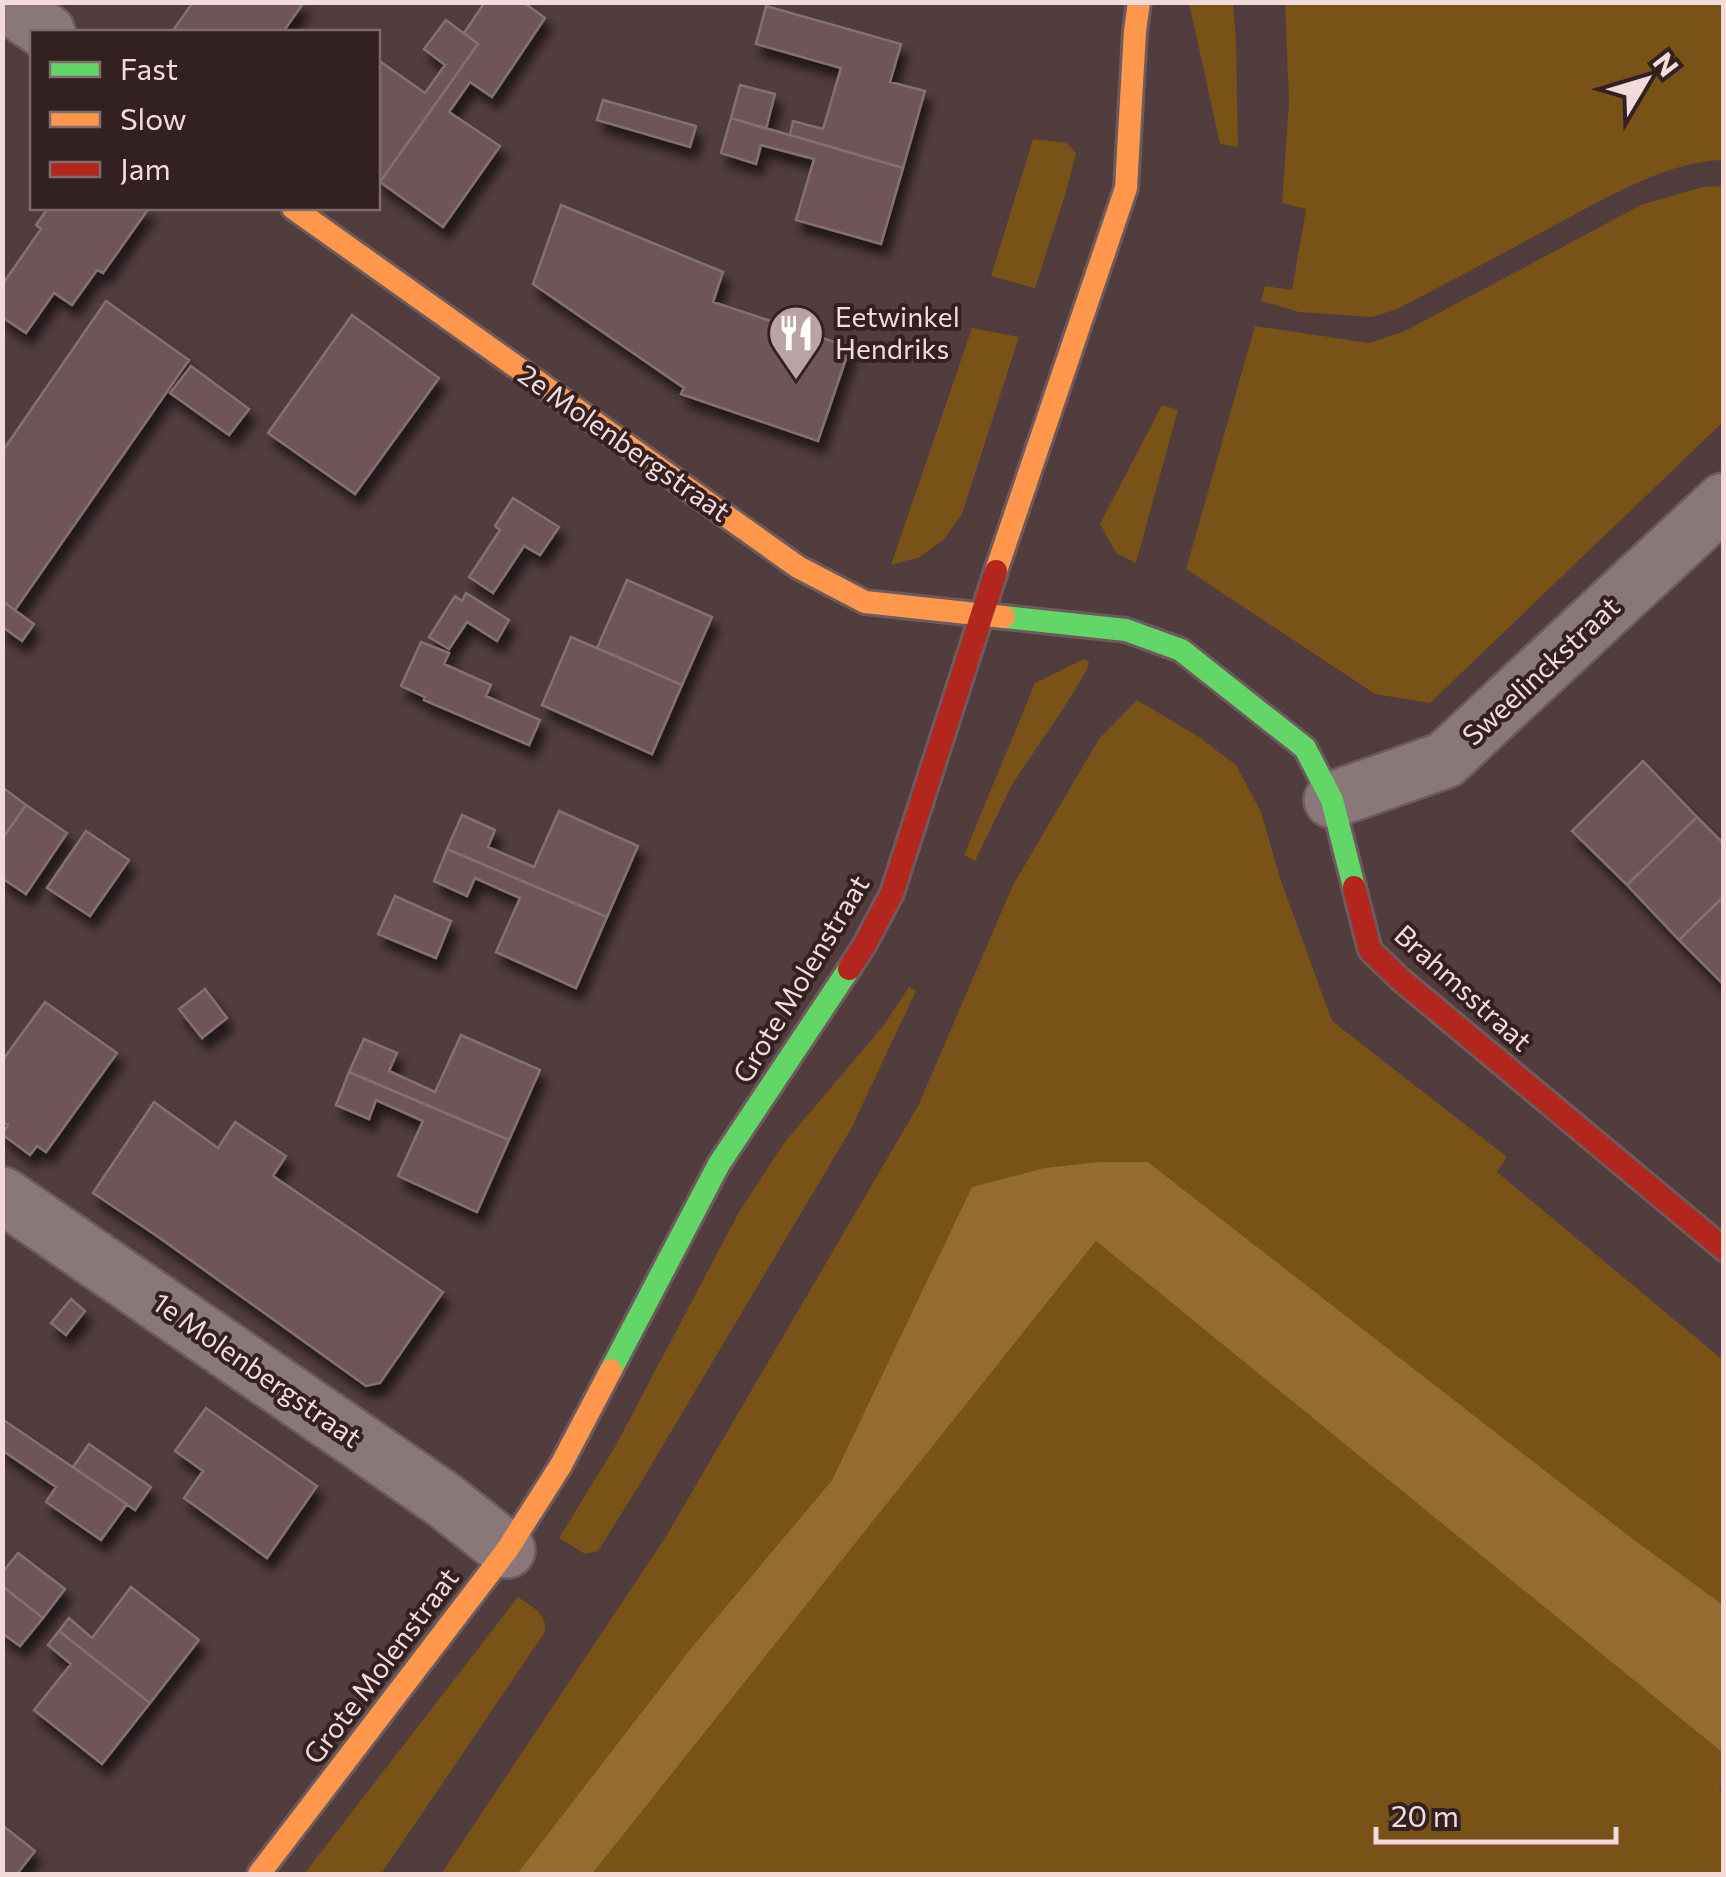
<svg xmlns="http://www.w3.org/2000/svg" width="1726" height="1877" font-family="Commissioner,sans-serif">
	<defs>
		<filter id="shadow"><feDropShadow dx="6" dy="11" stdDeviation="5" flood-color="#0009"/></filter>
	</defs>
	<rect width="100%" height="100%" fill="#513c3e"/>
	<path fill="#785216" d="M 1189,3 L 1233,3 L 1236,40 L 1238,147 L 1220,144 Z
		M 1285,3 L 1723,3 L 1723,160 C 1664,161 1598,203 1546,230 C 1497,257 1447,283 1397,309 L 1372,317 L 1299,312 L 1261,301 L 1265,286 L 1292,290 L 1306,209 L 1282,203 L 1289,102 Z
		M 1033,139 L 1067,143 L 1076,153 L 1066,192 L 1035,288 L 991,276 Z
		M 1723,186 L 1723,422 L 1430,703 L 1375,694 L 1186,569 L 1255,326 L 1369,343 L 1405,331 L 1641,205 L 1703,187 Z
		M 972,328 L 1019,337 L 962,514 L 944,539 L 920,557 L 891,565 Z
		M 1162,405 L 1178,410 L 1136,563 L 1116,553 L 1100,524 Z
		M 1084,659 L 1089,662 L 1087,670 L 1063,709 L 1013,783 L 975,861 L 964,855 L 1035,683 Z
		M 1137,700 L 1199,737 L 1236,765 L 1261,812 L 1280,878 L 1332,1021 L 1507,1157 L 1497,1172 L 1723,1360 L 1723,1605 L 1629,1536 L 1148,1162 L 1097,1162 L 1044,1168 L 973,1187 L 832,1480 L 688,1652 L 517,1874 L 441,1874 L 665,1538 L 918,1106 L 1013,885 L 1099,739 Z
		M 909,987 L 916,991 L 851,1129 L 640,1484 L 598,1551 L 585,1554 L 559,1538 L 616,1445 L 739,1212 L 784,1143 L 883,1026 Z
		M 1096,1241 L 1723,1753 L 1723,1783 L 1719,1790 L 1723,1794 L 1723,1874 L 592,1874 Z
		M 518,1597 C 532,1607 548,1614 545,1632 L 381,1874 L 304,1874 Z"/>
	<path fill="#946b31" d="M 1097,1162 L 1148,1162 L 1629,1536 L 1723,1605 L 1723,1753 L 1096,1241 L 592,1874 L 517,1874 L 688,1652 L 832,1480 L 972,1187 L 1044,1168 Z"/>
	<path fill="#705558" stroke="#837172" stroke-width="2.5" filter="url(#shadow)" d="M 188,2 L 304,2 L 283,32 L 172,32 L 191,5 Z
		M 485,2 L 523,2 L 545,18 L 492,97 L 470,82 L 449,112 L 500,146 L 443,227 L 380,182 L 478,44 L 464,33 Z
		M 766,6 L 901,44 L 890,82 L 925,91 L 903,168 L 790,135 L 793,121 L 823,129 L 841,68 L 756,44 Z
		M 446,20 L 478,44 L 380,182 L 378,180 L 378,60 L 425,93 L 445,65 L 424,49 Z
		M 740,85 L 775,94 L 766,129 L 731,118 Z
		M 603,100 L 696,126 L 690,147 L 597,120 Z
		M 731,118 L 903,168 L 881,244 L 796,220 L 814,159 L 761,145 L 756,164 L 721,153 Z
		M 561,205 L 723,272 L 713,302 L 850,347 L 818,441 L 681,394 L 684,388 L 533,284 Z
		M 48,208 L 149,208 L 103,273 L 97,270 L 72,305 L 54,293 L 26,333 L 2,317 L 2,285 L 41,229 L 36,225 Z
		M 106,301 L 189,360 L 15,610 L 2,601 L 2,452 Z
		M 352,315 L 439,378 L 355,494 L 268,433 Z
		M 191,366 L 249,409 L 229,435 L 170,393 Z
		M 513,498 L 559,527 L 540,555 L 524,546 L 493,593 L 469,577 L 500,530 L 495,526 Z
		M 627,580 L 712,617 L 682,685 L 597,648 Z
		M 466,593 L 509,620 L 497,641 L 467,622 L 449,649 L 429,637 L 455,596 L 462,601 Z
		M 2,601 L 34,624 L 22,641 L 4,628 L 2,630 Z
		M 571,637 L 682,685 L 652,754 L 542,705 Z
		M 421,642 L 449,653 L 444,664 L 491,685 L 486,696 L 540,720 L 529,745 L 424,700 L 425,697 L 401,686 Z
		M 1643,761 L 1697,817 L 1627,885 L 1572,831 Z
		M 2,787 L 26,805 L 2,839 Z
		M 26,805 L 67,833 L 26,894 L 2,878 L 2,839 Z
		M 559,811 L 638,846 L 607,917 L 447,849 L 462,815 L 495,830 L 488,847 L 534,867 Z
		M 1697,817 L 1724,844 L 1724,896 L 1679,940 L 1627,885 Z
		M 86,831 L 129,860 L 90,916 L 47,888 Z
		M 447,849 L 607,917 L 576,988 L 496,952 L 520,898 L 475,878 L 467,896 L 434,881 Z
		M 395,896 L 451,921 L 436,958 L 378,934 Z
		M 1724,896 L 1724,985 L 1679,940 Z
		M 205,989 L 227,1018 L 202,1038 L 179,1009 Z
		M 45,1002 L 117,1053 L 46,1152 L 37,1146 L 30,1155 L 2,1134 L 8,1125 L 2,1122 L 2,1061 Z
		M 461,1035 L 540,1070 L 509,1140 L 349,1072 L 364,1039 L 397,1053 L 389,1071 L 435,1092 Z
		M 349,1072 L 509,1140 L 477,1212 L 398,1176 L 423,1121 L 376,1100 L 369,1119 L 336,1105 Z
		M 154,1102 L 218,1148 L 235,1122 L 286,1156 L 273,1176 L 443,1292 L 380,1383 L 366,1386 L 157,1236 L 93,1193 Z
		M 71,1299 L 85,1311 L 66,1335 L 51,1323 Z
		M 206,1408 L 317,1486 L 267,1558 L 184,1498 L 203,1471 L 175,1451 Z
		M 2,1419 L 127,1504 L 101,1540 L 46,1502 L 56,1487 L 2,1450 Z
		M 89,1444 L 151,1487 L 135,1510 L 73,1467 Z
		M 18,1553 L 65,1589 L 43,1618 L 2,1586 L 2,1573 Z
		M 2,1586 L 43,1618 L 20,1646 L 2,1633 Z
		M 131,1587 L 199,1640 L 150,1703 L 59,1631 L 69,1618 L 92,1638 Z
		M 59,1631 L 150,1703 L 102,1764 L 34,1710 L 71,1664 L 48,1645 Z
		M 2,1825 L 35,1851 L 17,1874 L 2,1874 Z"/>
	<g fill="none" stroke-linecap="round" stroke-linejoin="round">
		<g stroke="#6d5a5c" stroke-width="60">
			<path id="street" d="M 4,2 L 47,32
				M 1332,800 L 1445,760 L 1724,501
				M 2,1195 L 444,1500 L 507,1550"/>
		</g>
		<g stroke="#6d5a5c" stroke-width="28">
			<path id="fast" d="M 1004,617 L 1126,630 L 1181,650 L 1305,748 L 1332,800 L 1354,887
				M 611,1370 L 719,1164 L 849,969"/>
		</g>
		<g stroke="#6d5a5c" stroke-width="28">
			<path id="slow" d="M 293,208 L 798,567 L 865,602 L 1004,617
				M 996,571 L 1126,188 L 1135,31 L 1139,2
				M 259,1874 L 507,1550 L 561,1465 L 611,1370"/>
		</g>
		<g stroke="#6d5a5c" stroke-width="28">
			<path id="jam" d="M 1354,887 L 1370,950 L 1400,979 L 1724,1249
				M 849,969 L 865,944 L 892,893 L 996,571"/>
		</g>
		<use href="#street" stroke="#887879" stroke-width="55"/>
		<use href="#fast" stroke="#63d668" stroke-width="22"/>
		<use href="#slow" stroke="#ff974d" stroke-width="22"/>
		<use href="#jam" stroke="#b3261e" stroke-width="22"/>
	</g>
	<defs>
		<g id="restaurant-pin" transform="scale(2.875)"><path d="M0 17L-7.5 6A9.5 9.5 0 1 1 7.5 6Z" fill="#baa3a4" stroke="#332122"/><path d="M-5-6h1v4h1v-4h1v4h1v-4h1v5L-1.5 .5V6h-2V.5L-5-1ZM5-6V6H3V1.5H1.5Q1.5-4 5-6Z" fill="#fff"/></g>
	</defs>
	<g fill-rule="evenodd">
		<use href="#restaurant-pin" x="796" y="333"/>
	</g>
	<g text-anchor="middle" stroke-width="8" stroke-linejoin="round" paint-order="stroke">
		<g font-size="28" fill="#f3dadb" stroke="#332122" text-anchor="start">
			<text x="835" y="327">Eetwinkel<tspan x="835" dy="32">Hendriks</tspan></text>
		</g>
		<g font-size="28" fill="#f3dadb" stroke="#332122">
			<text transform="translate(624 443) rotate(35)" y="10">2e Molenbergstraat</text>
			<text transform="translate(1541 671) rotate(-43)" y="10">Sweelinckstraat</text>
			<text transform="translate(801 979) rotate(-59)" y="10">Grote Molenstraat</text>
			<text transform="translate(1463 988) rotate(42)" y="10">Brahmsstraat</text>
			<text transform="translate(257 1370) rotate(35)" y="10">1e Molenbergstraat</text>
			<text transform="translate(381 1666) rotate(-53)" y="10">Grote Molenstraat</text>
		</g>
	</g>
	<rect width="1726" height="1877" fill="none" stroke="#f3dadb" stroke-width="10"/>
	<rect x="30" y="30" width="350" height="180" fill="#332122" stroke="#806b6c" stroke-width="2.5"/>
	<rect x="50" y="62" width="50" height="15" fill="#63d668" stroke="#806b6c" stroke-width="2.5"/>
	<text x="120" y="80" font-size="30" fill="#f3dadb">Fast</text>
	<rect x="50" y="112" width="50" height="15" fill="#ff974d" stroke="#806b6c" stroke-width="2.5"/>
	<text x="120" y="130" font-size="30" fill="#f3dadb">Slow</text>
	<rect x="50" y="162" width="50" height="15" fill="#b3261e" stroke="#806b6c" stroke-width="2.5"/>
	<text x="120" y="180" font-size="30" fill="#f3dadb">Jam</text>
	<g transform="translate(1646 80) rotate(52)" stroke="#332122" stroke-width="8" paint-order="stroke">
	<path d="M0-8L18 38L0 25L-18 38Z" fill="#f3dadb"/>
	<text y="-15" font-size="28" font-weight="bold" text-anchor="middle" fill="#f3dadb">N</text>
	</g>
	<path d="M1376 1827v15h240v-15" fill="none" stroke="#f3dadb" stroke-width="5"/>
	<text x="1391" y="1827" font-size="30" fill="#f3dadb" stroke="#332122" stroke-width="8" paint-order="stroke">20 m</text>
</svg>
